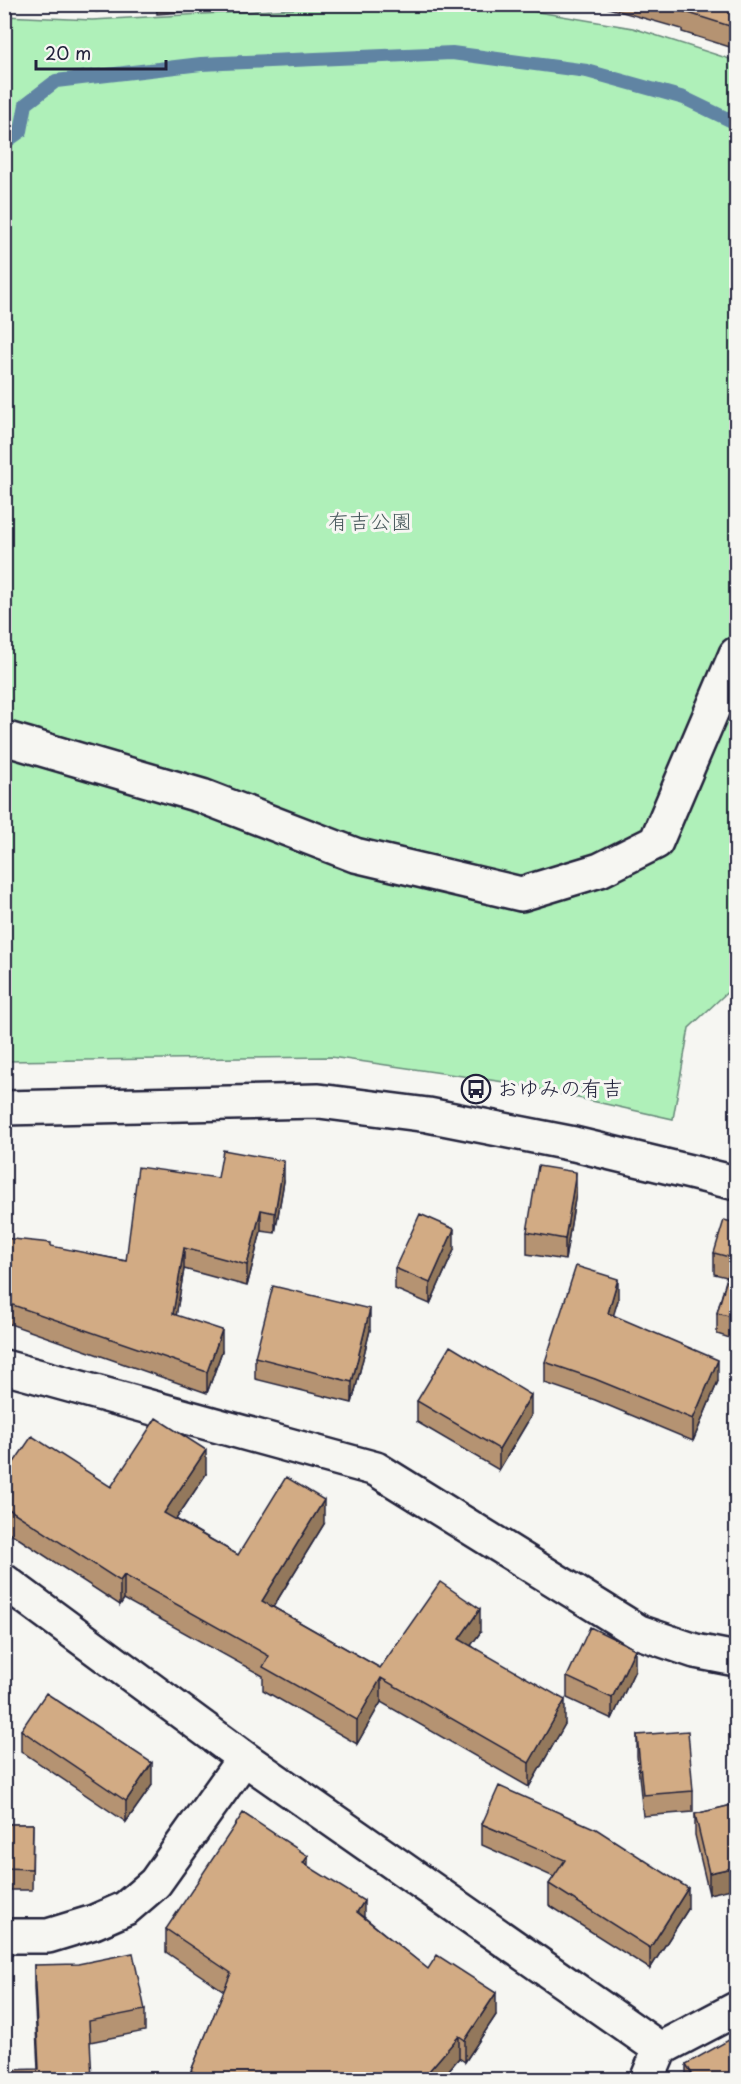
<svg xmlns="http://www.w3.org/2000/svg" width="741" height="2084" font-family="'Playpen Sans','Klee One',sans-serif">
	<rect width="100%" height="100%" fill="#f6f6f2"/>
	<filter id="ink" filterUnits="userSpaceOnUse"><feTurbulence type="fractalNoise" baseFrequency=".0167" numOctaves="2"/><feDisplacementMap in="SourceGraphic" scale="12" xChannelSelector="R" yChannelSelector="G"/><feConvolveMatrix kernelMatrix="1 2 1 2 8 2 1 2 1" color-interpolation-filters="sRGB"/></filter>
	<g filter="url(#ink)">
		<path fill="#aff0b9" stroke="#68897a" stroke-width="1.5" d="M 368,5 L 497,5 L 633,28 L 736,61 L 736,984 L 689,1028 L 673,1119 L 511,1083 L 331,1057 L 5,1061 L 4,16 L 92,20 Z"/>
		<g fill="none" stroke-linecap="round" stroke-linejoin="round">
			<path stroke="#6084a3" stroke-width="14" d="M 4,143 L 21,131 L 26,104 L 56,81 L 201,64 L 452,53 L 587,71 L 684,98 L 736,123"/>
			<g stroke="#22223b" stroke-width="38">
				<path id="minor" d="M 4,738 L 202,796 L 355,855 L 521,894 L 600,870 L 656,842 L 736,654
					M 4,1108 L 319,1101 L 428,1115 L 574,1144 L 736,1183
					M 4,1367 L 376,1469 L 639,1632 L 695,1651 L 736,1659
					M 4,1581 L 244,1758 L 660,2049
					M 4,1936 L 48,1936 L 94,1922 L 126,1908 L 155,1883 L 244,1758
					M 647,2080 L 660,2049 L 736,2009"/>
			</g>
			<use href="#minor" stroke="#f6f6f2" stroke-width="33"/>
		</g>
		<path fill="#b59372" stroke="#22223b" stroke-width="1.5" d="M 95,4 L 145,4 L 96,12 Z
			M 156,4 L 288,4 L 157,14 Z
			M 608,4 L 736,4 L 736,49 L 682,32 L 682,29 L 608,8 Z
			M 218,1178 L 284,1181 L 275,1233 L 261,1231 L 247,1286 L 184,1269 L 176,1315 L 222,1351 L 207,1393 L 4,1322 L 4,1238 L 126,1261 Z
			M 576,1193 L 565,1260 L 527,1254 L 527,1232 Z
			M 736,1223 L 736,1340 L 717,1334 L 717,1313 L 727,1277 L 714,1274 L 714,1253 Z
			M 454,1250 L 430,1304 L 395,1289 L 395,1268 Z
			M 618,1300 L 613,1315 L 718,1381 L 693,1441 L 595,1400 L 545,1383 L 545,1362 Z
			M 370,1330 L 352,1403 L 255,1379 L 255,1357 Z
			M 417,1401 L 531,1416 L 499,1470 L 417,1422 Z
			M 206,1474 L 176,1519 L 238,1555 L 324,1524 L 273,1607 L 380,1668 L 480,1633 L 471,1645 L 565,1724 L 529,1787 L 381,1702 L 357,1744 L 263,1690 L 263,1676 L 124,1599 L 120,1605 L 4,1529 L 4,1477 L 111,1487 Z
			M 635,1670 L 612,1719 L 567,1698 L 567,1677 Z
			M 21,1730 L 152,1785 L 126,1822 L 21,1751 Z
			M 637,1735 L 693,1791 L 693,1812 L 643,1816 L 637,1756 Z
			M 736,1804 L 709,1894 L 695,1835 L 695,1814 Z
			M 4,1824 L 33,1824 L 32,1890 L 4,1890 Z
			M 482,1824 L 688,1909 L 650,1969 L 549,1905 L 549,1884 L 554,1877 L 482,1845 Z
			M 308,1866 L 364,1917 L 428,1969 L 496,2015 L 465,2062 L 459,2058 L 441,2079 L 191,2079 L 191,2071 L 224,1991 L 166,1952 L 166,1929 Z
			M 34,1965 L 145,2010 L 145,2031 L 90,2042 L 38,2069 L 34,1987 Z
			M 686,2064 L 736,2079 L 686,2079 Z"/>
		<path fill="#93785c" stroke="#22223b" stroke-width="1.5" d="M 284,1161 L 284,1181 L 275,1233 L 275,1213 Z
			M 576,1172 L 576,1193 L 565,1260 L 565,1239 Z
			M 261,1210 L 261,1231 L 247,1286 L 247,1265 Z
			M 454,1229 L 454,1250 L 430,1304 L 430,1283 Z
			M 184,1248 L 184,1269 L 173,1335 L 173,1314 Z
			M 618,1279 L 618,1300 L 608,1334 L 608,1313 Z
			M 370,1309 L 370,1330 L 352,1403 L 352,1382 Z
			M 222,1330 L 222,1351 L 207,1393 L 207,1372 Z
			M 718,1360 L 718,1381 L 693,1441 L 693,1419 Z
			M 531,1395 L 531,1416 L 499,1470 L 499,1449 Z
			M 206,1450 L 206,1474 L 164,1537 L 164,1513 Z
			M 324,1500 L 324,1524 L 262,1625 L 262,1601 Z
			M 124,1575 L 124,1599 L 120,1605 L 120,1581 Z
			M 480,1609 L 480,1633 L 459,1662 L 459,1639 Z
			M 635,1649 L 635,1670 L 612,1719 L 612,1698 Z
			M 381,1678 L 381,1702 L 357,1744 L 357,1720 Z
			M 565,1700 L 565,1724 L 529,1787 L 529,1763 Z
			M 152,1763 L 152,1785 L 126,1822 L 126,1801 Z
			M 308,1856 L 308,1879 L 303,1863 Z
			M 736,1867 L 736,1888 L 709,1894 L 709,1873 Z
			M 688,1888 L 688,1909 L 650,1969 L 650,1948 Z
			M 364,1901 L 364,1924 L 357,1912 Z
			M 496,1993 L 496,2015 L 465,2062 L 465,2040 Z
			M 459,2036 L 459,2058 L 441,2079 L 422,2079 Z"/>
		<path fill="#d2ab84" stroke="#22223b" stroke-width="1.5" d="M 670,4 L 736,4 L 736,28 L 682,11 L 683,8 Z
			M 223,1150 L 284,1161 L 275,1213 L 261,1210 L 247,1265 L 184,1248 L 173,1314 L 222,1330 L 207,1372 L 4,1302 L 4,1238 L 51,1243 L 51,1246 L 126,1261 L 138,1167 L 218,1178 Z
			M 538,1166 L 576,1172 L 565,1239 L 527,1232 Z
			M 420,1214 L 454,1229 L 430,1283 L 395,1268 Z
			M 724,1220 L 736,1223 L 736,1318 L 717,1313 L 733,1258 L 714,1253 Z
			M 576,1266 L 618,1279 L 608,1313 L 718,1360 L 693,1419 L 595,1379 L 545,1362 Z
			M 273,1286 L 370,1309 L 352,1382 L 255,1357 Z
			M 450,1346 L 531,1395 L 499,1449 L 417,1401 Z
			M 156,1418 L 206,1450 L 164,1513 L 238,1555 L 286,1477 L 324,1500 L 262,1601 L 380,1668 L 440,1582 L 480,1609 L 459,1639 L 565,1700 L 529,1763 L 381,1678 L 357,1720 L 263,1667 L 269,1656 L 124,1575 L 120,1581 L 4,1506 L 4,1477 L 32,1436 L 111,1487 Z
			M 590,1627 L 635,1649 L 612,1698 L 567,1677 Z
			M 46,1693 L 152,1763 L 126,1801 L 21,1730 Z
			M 688,1731 L 693,1791 L 643,1795 L 637,1735 Z
			M 499,1786 L 596,1829 L 688,1888 L 650,1948 L 549,1884 L 565,1860 L 482,1824 Z
			M 736,1804 L 736,1867 L 709,1873 L 695,1814 Z
			M 243,1813 L 308,1856 L 303,1863 L 364,1901 L 357,1912 L 428,1969 L 437,1955 L 496,1993 L 465,2040 L 459,2036 L 422,2079 L 201,2079 L 203,2076 L 191,2071 L 231,1973 L 166,1929 Z
			M 4,1824 L 33,1824 L 32,1869 L 4,1868 Z
			M 133,1953 L 145,2010 L 89,2021 L 92,2079 L 4,2079 L 4,2070 L 39,2069 L 34,1965 L 78,1964 Z
			M 736,2036 L 736,2079 L 695,2079 L 686,2064 Z"/>
	</g>
	<defs>
		<g id="bus-ring" transform="scale(1.5)"><circle r="9.5" fill="#f6f6f2" stroke="#22223b" stroke-width="1.5"/><path d="M-5-6H5V4H4V6H2V4H-2V6H-4V4H-5ZM-3.5-4V0h7V-4ZM-3.5 1.2v1.5H-2V1.2ZM2 1.2v1.5H3.5V1.2Z" fill="#22223b"/></g>
	</defs>
	<g fill-rule="evenodd">
		<use href="#bus-ring" x="476" y="1089"/>
	</g>
	<g text-anchor="middle" stroke-width="6" stroke-linejoin="round" paint-order="stroke">
		<g font-size="21" fill="#45565a" stroke="#f6f6f2">
			<text x="370" y="529">有吉公園</text>
		</g>
		<g font-size="21" fill="#22223b" stroke="#f6f6f2" text-anchor="start">
			<text x="497" y="1096">おゆみの有吉</text>
		</g>
	</g>
	<rect width="741" height="2084" fill="none" stroke="#f6f6f2" stroke-width="24"/>
	<rect x="12" y="12" width="717" height="2060" fill="none" stroke="#22223b" stroke-width="2" filter="url(#ink)"/>
	<path d="M36 60v9h130v-9" fill="none" stroke="#22223b" stroke-width="3"/>
	<text x="45" y="60" font-size="18" fill="#22223b" stroke="#f6f6f2" stroke-width="4.5" paint-order="stroke">20 m</text>
</svg>
